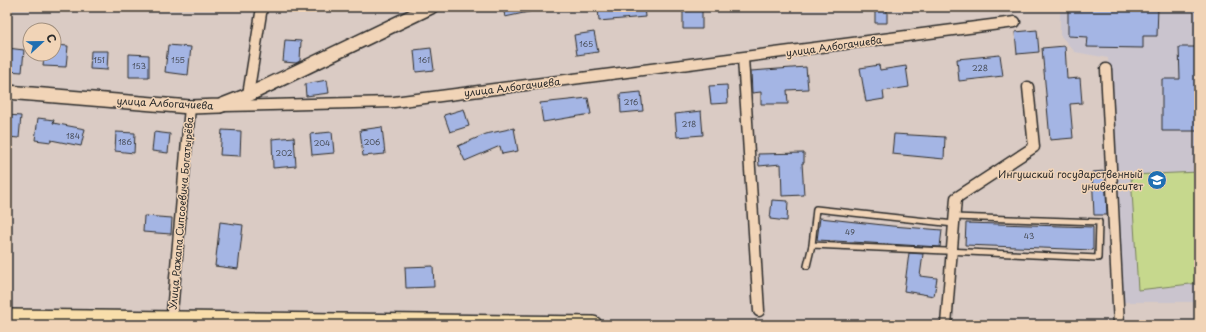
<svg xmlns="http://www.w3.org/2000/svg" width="1206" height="332" font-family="'Playpen Sans',sans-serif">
	<rect width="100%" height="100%" fill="#dacbc4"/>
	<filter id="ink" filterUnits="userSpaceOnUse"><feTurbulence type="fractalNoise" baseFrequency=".025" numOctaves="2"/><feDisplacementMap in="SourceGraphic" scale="8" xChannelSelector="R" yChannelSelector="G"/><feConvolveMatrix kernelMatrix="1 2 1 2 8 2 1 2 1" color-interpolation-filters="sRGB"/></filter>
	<g filter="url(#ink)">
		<path fill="#cac4ce" d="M 1060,7 L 1199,7 L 1199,302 L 1122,302 L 1108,58 L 1075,52 L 1060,35 Z"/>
		<path fill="#c6d88d" stroke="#78825c" d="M 1199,172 L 1199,283 L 1138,290 L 1131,175 Z"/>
		<path fill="#a4b5e4" stroke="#2b2b2b" d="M 503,7 L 533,7 L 533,11 L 505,17 Z
			M 598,7 L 644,7 L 645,17 L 599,21 Z
			M 875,7 L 887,7 L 887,23 L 875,23 Z
			M 1068,7 L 1158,7 L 1157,36 L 1143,36 L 1143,48 L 1087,47 L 1088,37 L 1068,36 Z
			M 702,10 L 702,29 L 683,29 L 683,11 Z
			M 1037,30 L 1039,52 L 1017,54 L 1015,32 Z
			M 594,32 L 598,52 L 577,55 L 574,35 Z
			M 285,40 L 301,41 L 300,61 L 296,63 L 283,62 Z
			M 54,45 L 68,46 L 66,67 L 43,66 L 44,54 L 54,54 Z
			M 168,45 L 191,47 L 188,75 L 165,72 Z
			M 1065,46 L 1067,79 L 1080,78 L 1082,103 L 1070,104 L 1073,138 L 1050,140 L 1042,48 Z
			M 1179,47 L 1198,47 L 1199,131 L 1162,131 L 1162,79 L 1180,79 Z
			M 7,48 L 24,50 L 22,72 L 7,71 Z
			M 431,48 L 434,70 L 416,72 L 414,50 Z
			M 91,51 L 108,51 L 107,70 L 90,69 Z
			M 129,54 L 149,55 L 149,77 L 129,77 Z
			M 1000,55 L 1003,76 L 959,81 L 957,59 Z
			M 879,65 L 880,70 L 906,66 L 909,87 L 883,91 L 884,99 L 866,102 L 860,68 Z
			M 806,67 L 808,89 L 787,90 L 788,104 L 761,104 L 761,92 L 752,93 L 751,71 Z
			M 327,80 L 329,93 L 306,96 L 305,84 Z
			M 727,85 L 728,103 L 711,104 L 709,86 Z
			M 641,92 L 643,111 L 621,113 L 620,94 Z
			M 588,98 L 591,114 L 543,122 L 540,103 Z
			M 464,109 L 469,126 L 450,132 L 444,115 Z
			M 701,111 L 703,135 L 677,137 L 675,114 Z
			M 7,115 L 21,116 L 19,138 L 7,137 Z
			M 38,118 L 54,120 L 53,123 L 85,129 L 81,146 L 51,140 L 51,142 L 35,140 Z
			M 382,127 L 385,154 L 363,156 L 360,130 Z
			M 514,128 L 518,151 L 502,154 L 500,146 L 465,161 L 458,146 L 486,134 Z
			M 222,130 L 241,131 L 240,156 L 220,155 Z
			M 116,132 L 135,133 L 134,153 L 115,151 Z
			M 154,132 L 170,134 L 168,153 L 152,151 Z
			M 332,132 L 334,153 L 312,155 L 310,134 Z
			M 894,134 L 945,137 L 944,159 L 892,154 Z
			M 294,137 L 296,166 L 273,168 L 272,139 Z
			M 804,153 L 804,163 L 802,163 L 804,195 L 782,196 L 781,164 L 759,166 L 758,154 Z
			M 1105,171 L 1107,215 L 1094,215 L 1092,172 Z
			M 772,200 L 788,201 L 787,221 L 770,219 Z
			M 144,216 L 172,218 L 171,234 L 143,232 Z
			M 820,218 L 892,226 L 942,230 L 940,247 L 817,240 Z
			M 220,222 L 243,225 L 238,269 L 215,266 Z
			M 966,223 L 1093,227 L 1093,250 L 965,245 Z
			M 909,253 L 923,254 L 920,276 L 937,278 L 934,296 L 904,291 Z
			M 433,266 L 434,287 L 406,288 L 405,267 Z"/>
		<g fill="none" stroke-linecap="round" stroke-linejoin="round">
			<g stroke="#2b2b2b" stroke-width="8">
				<path id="service" d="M 812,245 L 816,209 L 954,224
					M 807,266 L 812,245 L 1098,258 L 1099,222 L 954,217"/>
			</g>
			<g stroke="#2b2b2b" stroke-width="13">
				<path id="minor" d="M 743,58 L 759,311
					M 1106,69 L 1119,325
					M 248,95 L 262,7
					M 224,106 L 394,102 L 1015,22
					M 171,324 L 190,107
					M 946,325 L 956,198 L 1034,147 L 1028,87"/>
			</g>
			<g stroke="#2b2b2b" stroke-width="16">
				<path id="tertiary" d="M 7,92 L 190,107 L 220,106 L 248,95 L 431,7"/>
			</g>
			<g stroke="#2b2b2b" stroke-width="20">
				<path id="trunk" d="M 7,318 L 593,325"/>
			</g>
			<use href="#service" stroke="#f1d4b7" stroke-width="5"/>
			<use href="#minor" stroke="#f1d4b7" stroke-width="10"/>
			<use href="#tertiary" stroke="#f1d4b7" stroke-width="13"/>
			<use href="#trunk" stroke="#f8deab" stroke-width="17"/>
		</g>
	</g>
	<defs>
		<g id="university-disc" transform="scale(1)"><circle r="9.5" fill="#1f6fb2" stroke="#f1d4b7"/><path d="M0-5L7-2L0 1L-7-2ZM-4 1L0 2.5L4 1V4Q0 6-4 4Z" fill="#fff"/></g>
	</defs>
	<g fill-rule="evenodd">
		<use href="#university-disc" x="1157" y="180"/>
	</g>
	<g text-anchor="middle" stroke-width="3" stroke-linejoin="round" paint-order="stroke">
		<g font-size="8" fill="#494e59">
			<text x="586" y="47">165</text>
			<text x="99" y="63">151</text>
			<text x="178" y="63">155</text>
			<text x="424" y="63">161</text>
			<text x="139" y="69">153</text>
			<text x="980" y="71">228</text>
			<text x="631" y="105">216</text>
			<text x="689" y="127">218</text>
			<text x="73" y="139">184</text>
			<text x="125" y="145">186</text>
			<text x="372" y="145">206</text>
			<text x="322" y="146">204</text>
			<text x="284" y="156">202</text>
			<text x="850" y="235">49</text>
			<text x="1029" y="239">43</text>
		</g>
		<g font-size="10" fill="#2b2b2b" stroke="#f1d4b7">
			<text transform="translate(834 46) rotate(-8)" y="4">улица Албогачиева</text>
			<text transform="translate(512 87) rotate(-7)" y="4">улица Албогачиева</text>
			<text transform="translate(165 103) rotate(3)" y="4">улица Албогачиева</text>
			<text transform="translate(181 213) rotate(-85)" y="4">Улица Ражапа Сипсоевича Богатырёва</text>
		</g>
		<g font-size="10" fill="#2b2b2b" stroke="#f1d4b7" text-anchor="end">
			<text x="1143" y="178">Ингушский государственный<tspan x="1143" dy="12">университет</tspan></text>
		</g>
	</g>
	<rect width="1206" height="332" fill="none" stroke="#f1d4b7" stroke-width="24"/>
	<rect x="12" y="12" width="1182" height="308" fill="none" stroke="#2b2b2b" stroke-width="1.5" filter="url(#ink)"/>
	<g transform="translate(42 42) rotate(68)"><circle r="19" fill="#f1d4b7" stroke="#a2907f"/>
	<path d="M0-3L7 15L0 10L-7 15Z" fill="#1f6fb2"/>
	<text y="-6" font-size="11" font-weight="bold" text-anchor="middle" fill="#2b2b2b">С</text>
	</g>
</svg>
